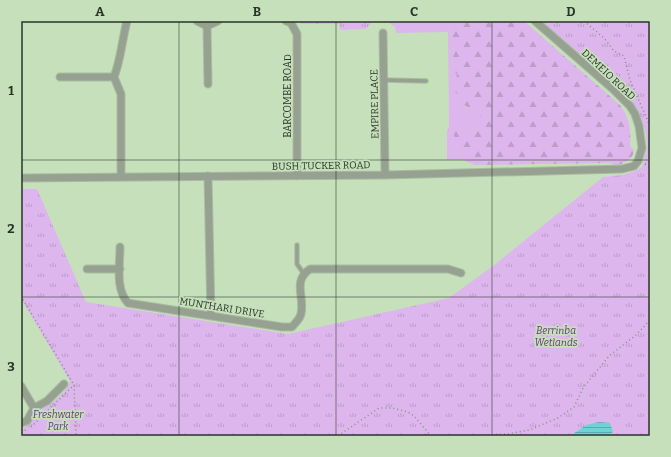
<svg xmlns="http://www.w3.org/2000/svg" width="671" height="457" font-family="Bitter,serif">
	<defs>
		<pattern id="forest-firs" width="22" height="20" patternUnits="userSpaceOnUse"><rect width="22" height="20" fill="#dcb6ec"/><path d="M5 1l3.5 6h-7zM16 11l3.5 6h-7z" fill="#bd9dca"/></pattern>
		<pattern id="park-tufts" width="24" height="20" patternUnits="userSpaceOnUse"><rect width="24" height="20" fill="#dcb6ec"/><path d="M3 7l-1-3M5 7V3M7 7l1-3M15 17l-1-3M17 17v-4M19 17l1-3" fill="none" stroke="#bd9dca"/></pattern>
		<pattern id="water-rules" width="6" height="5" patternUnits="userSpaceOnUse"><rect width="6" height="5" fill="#6dd3d4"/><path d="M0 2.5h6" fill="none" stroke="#5aacac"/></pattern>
	</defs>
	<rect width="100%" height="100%" fill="#c7e0bc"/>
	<path fill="#dcb6ec" d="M 387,21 L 448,21 C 451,41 457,47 451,68 L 457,73 C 455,85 463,95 465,107 L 476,109 L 482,113 L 484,127 L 474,130 L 467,129 L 456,144 L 462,151 L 460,156 L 463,160 L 447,160 L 447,131 L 449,126 L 448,32 L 396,33 L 395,27 Z"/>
	<path fill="url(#forest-firs)" d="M 448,21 L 524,21 L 620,105 C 630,119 631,129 630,146 L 634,150 C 633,160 625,162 617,166 L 610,163 L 475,165 L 463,160 L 460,156 L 462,151 C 454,142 450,132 460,123 C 468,131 473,131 484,126 L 480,118 L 482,113 C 474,108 466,108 459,102 L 463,97 L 453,91 L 457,74 L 451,68 C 457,47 451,41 448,21 Z"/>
	<path fill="url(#park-tufts)" d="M 298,21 L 373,21 L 366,29 L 340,30 L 339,24 L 301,24 Z
		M 540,21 L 650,21 L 650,436 L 608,436 L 613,432 L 586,425 L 570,436 L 21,436 L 21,429 C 35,423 30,420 39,412 C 51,402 64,397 70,381 L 21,299 L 21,189 L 37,189 L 86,302 L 288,334 L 449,298 L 493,266 L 603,177 L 622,175 L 635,171 L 642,167 L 647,148 L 646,134 L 637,108 L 631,101 Z"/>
	<path fill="url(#water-rules)" d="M 599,422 L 610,423 L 613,432 L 608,436 L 570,436 L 586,425 Z"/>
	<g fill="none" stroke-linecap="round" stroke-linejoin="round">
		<g stroke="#a8be9e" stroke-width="5.5">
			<path id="lane" d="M 384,80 L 426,81
				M 297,245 L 297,264 L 304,274"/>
		</g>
		<g stroke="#a8be9e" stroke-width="9">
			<path id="street" d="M 197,21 L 207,26 L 218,21
				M 286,21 L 291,23 L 297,34 L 297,176
				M 207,26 L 208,84
				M 383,33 L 385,175
				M 60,77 L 114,77
				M 208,176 L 211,316
				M 121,177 L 121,94 L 114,77 C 121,59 122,40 127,21
				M 21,178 L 385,175 L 622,169 L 634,166 L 638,161 L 642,148 L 639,126 L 635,114 L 630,106 L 613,89 L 535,21
				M 120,247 C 120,265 115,289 128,303 L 282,327 L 292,327 C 295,323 300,319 301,314 C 305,297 292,281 310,269 L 448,269 L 461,273
				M 87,269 L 120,269
				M 21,386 L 34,408
				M 21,423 L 27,421 L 34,408 L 47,401 L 64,384"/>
		</g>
		<path stroke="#83957b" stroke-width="1.5" stroke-dasharray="1 3" stroke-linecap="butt" d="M 584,21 L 604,38 L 614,51 L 624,56 L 630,80 L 650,126
			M 645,164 L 650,167
			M 21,296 L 74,385 L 76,436
			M 31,427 L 74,385
			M 21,432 L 28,429
			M 338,436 L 379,408 L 392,408 L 408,412 L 414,416 L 431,436
			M 472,436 L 507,434 L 529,430 L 558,418 L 574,407 L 583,388 L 609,356 L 636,335 L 650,320"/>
		<use href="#lane" stroke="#96a192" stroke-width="3.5"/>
		<use href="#street" stroke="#96a192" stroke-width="7"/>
	</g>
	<path fill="none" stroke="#2a3426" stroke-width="1" stroke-opacity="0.55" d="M 179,21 L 179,436M 336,21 L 336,436M 492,21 L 492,436M 21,160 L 650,160M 21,297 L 650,297"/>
	<g text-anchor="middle" stroke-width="3.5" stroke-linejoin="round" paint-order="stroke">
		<g font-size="10" fill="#2a3426" stroke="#c7e0bc">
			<text transform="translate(609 74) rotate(43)" y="4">DEMEIO ROAD</text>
			<text transform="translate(287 96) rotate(-90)" y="4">BARCOMBE ROAD</text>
			<text transform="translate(374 104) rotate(-91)" y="4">EMPIRE PLACE</text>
			<text transform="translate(321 165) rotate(-1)" y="4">BUSH TUCKER ROAD</text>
			<text transform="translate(222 307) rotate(9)" y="4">MUNTHARI DRIVE</text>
		</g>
		<g font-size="10" font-style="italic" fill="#69357c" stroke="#c7e0bc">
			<text x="556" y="334">Berrinba<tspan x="556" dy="12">Wetlands</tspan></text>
			<text x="58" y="418">Freshwater<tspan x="58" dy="12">Park</tspan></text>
		</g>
	</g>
	<rect width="671" height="457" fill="none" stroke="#c7e0bc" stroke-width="44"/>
	<rect x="22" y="22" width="627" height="413" fill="none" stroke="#2a3426" stroke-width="1.5"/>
	<g font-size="13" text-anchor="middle" font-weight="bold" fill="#2a3426">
		<text x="100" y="16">A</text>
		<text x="257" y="16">B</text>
		<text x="414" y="16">C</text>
		<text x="571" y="16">D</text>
		<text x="11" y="95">1</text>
		<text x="11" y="233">2</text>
		<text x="11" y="371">3</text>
	</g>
</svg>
